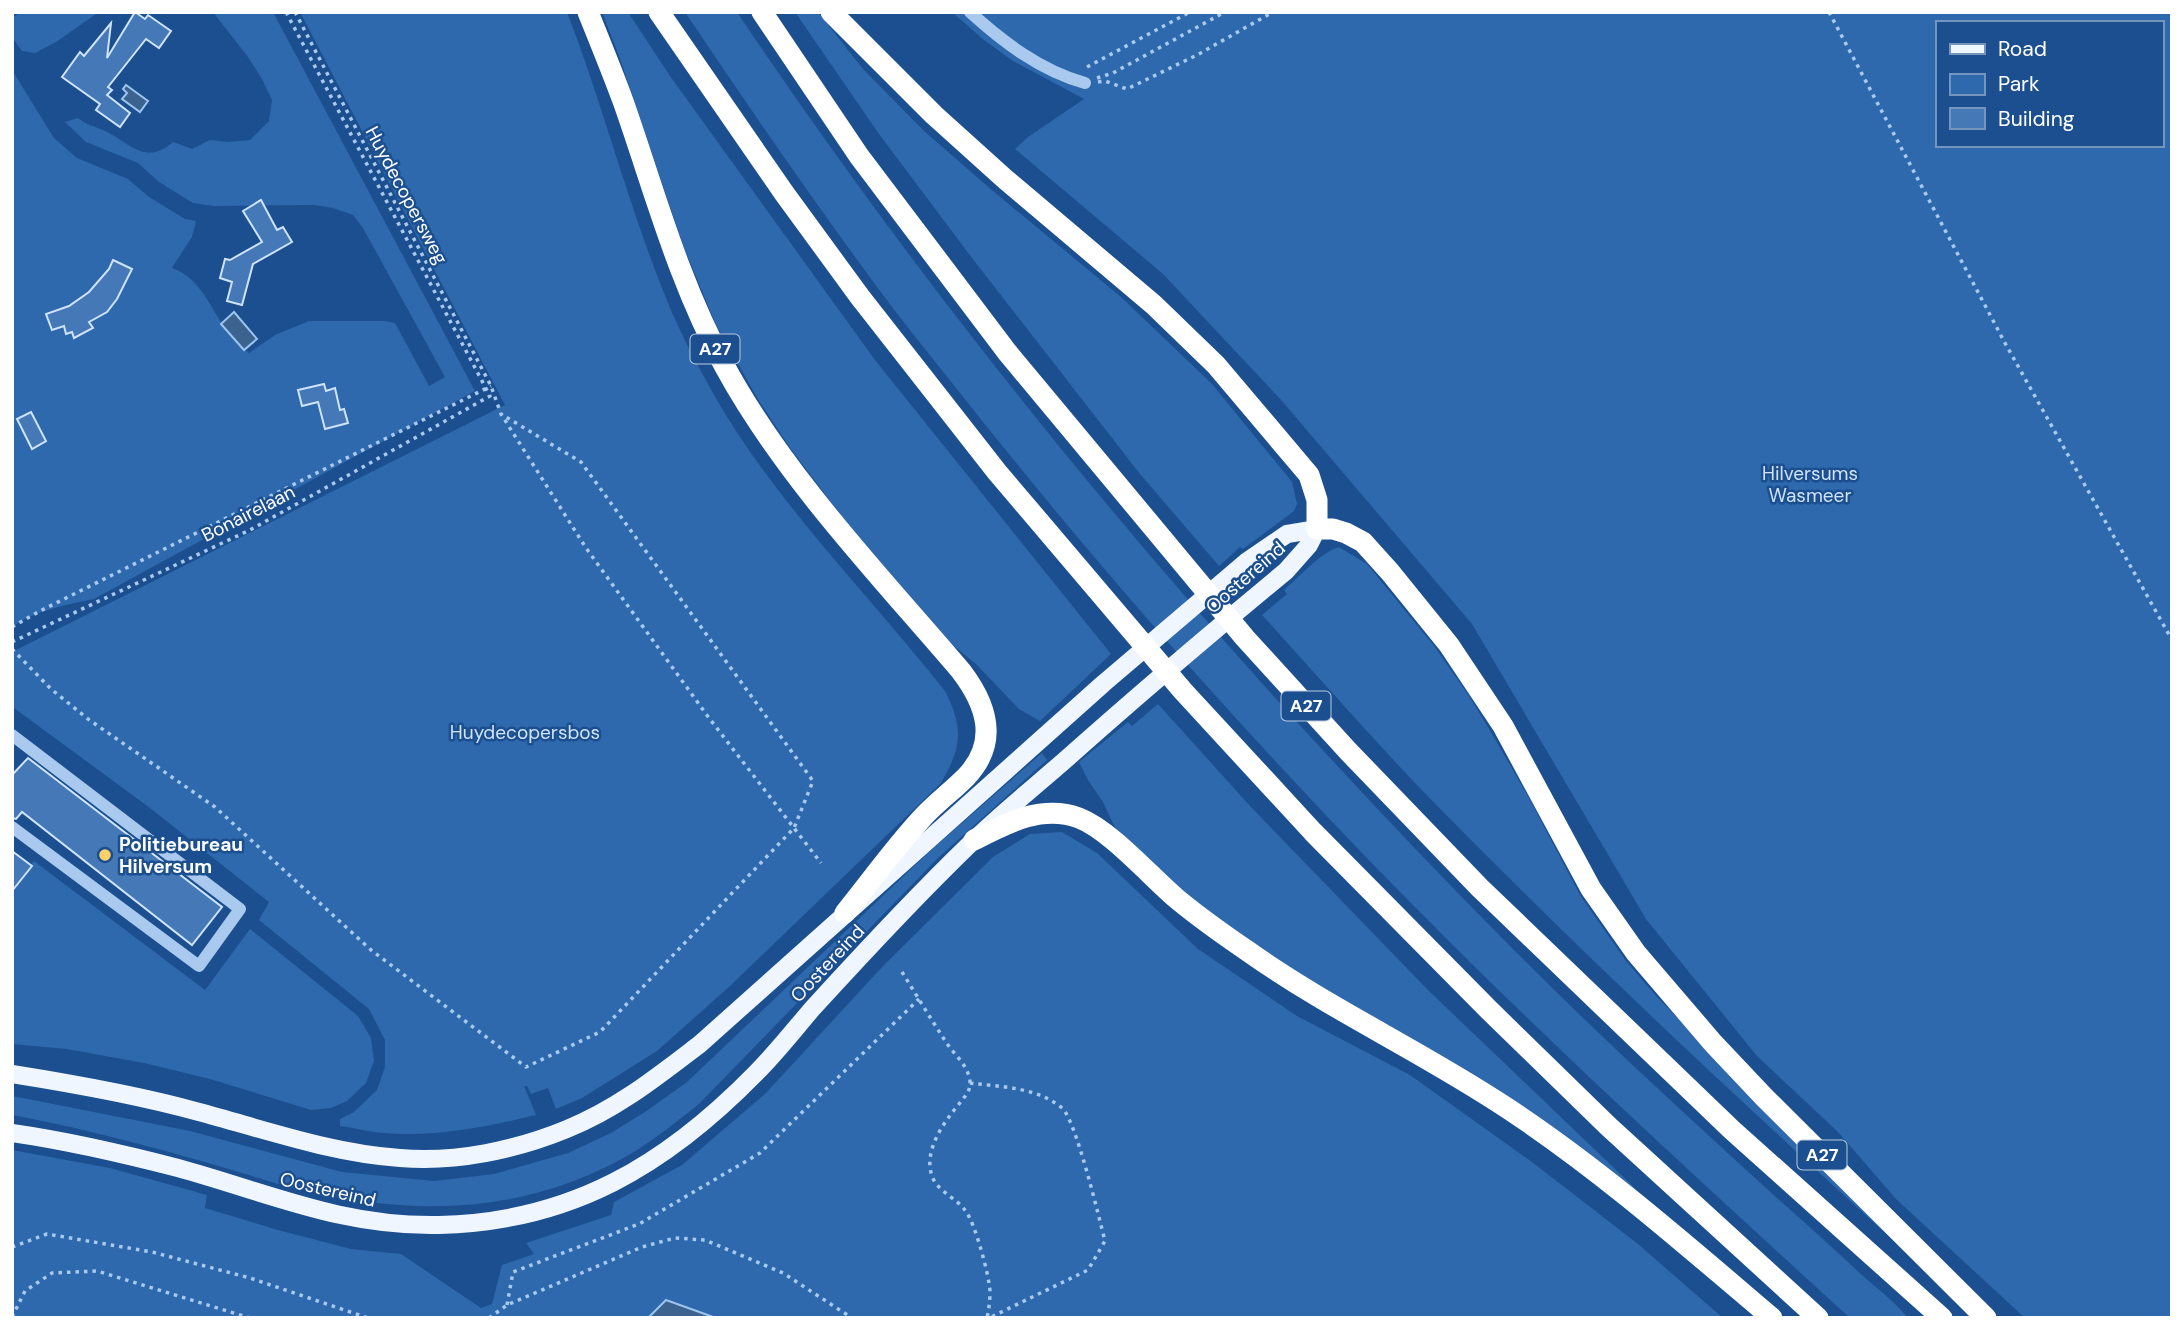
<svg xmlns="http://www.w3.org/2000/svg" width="2184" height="1330" font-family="'DM Sans',sans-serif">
	<rect width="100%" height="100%" fill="#1b4f8f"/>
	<path fill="#2e69ad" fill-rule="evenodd" d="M 21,12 L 99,12 L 56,42 L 35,53 L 22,51 L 12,37 L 12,18 Z
		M 213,12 L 273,12 L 475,391 L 94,599 C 66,605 36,610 12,627 L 12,70 L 54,138 L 77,158 L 128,179 L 149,197 L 185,219 L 196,221 L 192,237 L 172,268 C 204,279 212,315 233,338 C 237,343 244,348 249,353 L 275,335 L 309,321 L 384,321 L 395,323 L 429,386 L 445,377 L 363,228 L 353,215 L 333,208 L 314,205 L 214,206 L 193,203 L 159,182 L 138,163 L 86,142 L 65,122 L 78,118 C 88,126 92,125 103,130 C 130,142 144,167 173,142 L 192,149 L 210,140 L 228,142 L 250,140 L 269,121 L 272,100 L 262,79 L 248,57 Z
		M 300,12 L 567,12 C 603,105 627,201 664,293 C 676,324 692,355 708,384 C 768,495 867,592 945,691 C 964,728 962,749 940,784 L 730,986 L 657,1051 L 582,1098 L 556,1109 L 548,1088 L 531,1094 L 527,1086 L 524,1086 L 536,1115 C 486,1127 436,1137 384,1133 C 369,1132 355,1128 340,1126 L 340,1119 L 354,1112 L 377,1090 L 385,1067 L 385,1040 L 369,1009 L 259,920 L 269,902 L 150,808 L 14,708 L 12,709 L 12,652 L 505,405 Z
		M 602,12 L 628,12 L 670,76 L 875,360 L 1111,654 L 1040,721 L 1019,709 L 977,665 L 948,641 L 844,519 L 793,452 L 759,401 L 716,325 L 684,248 L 619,56 Z
		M 685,12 L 737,12 C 963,349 1223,656 1508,944 C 1595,1032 1687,1116 1778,1199 C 1807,1224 1835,1250 1863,1276 C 1878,1289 1896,1303 1908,1318 L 1850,1318 C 1669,1153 1490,989 1322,811 C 1197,679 1077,541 964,398 C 935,361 905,325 877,287 C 811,197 747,105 685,12 Z
		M 795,12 L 818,12 L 863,69 L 924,131 L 993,191 L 1121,297 L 1212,384 L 1292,482 L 1297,504 L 1294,511 L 1243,549 L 1240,547 L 1219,566 L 1140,474 L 972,258 L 879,134 Z
		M 952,12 L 2172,12 L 2172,1318 L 2025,1318 L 1896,1199 L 1838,1132 L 1757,1056 L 1646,919 L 1472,624 L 1282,401 L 1163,274 L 1015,149 L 1028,137 L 1084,99 L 1013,61 L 984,40 ZM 1937,23 L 2161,23 L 2161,145 L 1937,145 Z
		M 1339,547 L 1367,564 L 1435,647 L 1469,696 L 1491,732 L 1529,798 L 1580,895 L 1626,961 L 1658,998 L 1936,1279 C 1758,1118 1582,955 1415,783 C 1363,728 1313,671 1262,615 L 1287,594 L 1284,590 C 1298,578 1321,552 1339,547 Z
		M 1158,704 L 1251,807 L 1427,989 L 1637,1190 L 1555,1131 L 1230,932 L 1119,836 L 1103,802 L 1088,780 L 1079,762 L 1128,722 L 1132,726 Z
		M 1042,753 L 1047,760 L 938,858 L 699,1104 C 672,1125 646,1147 616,1162 C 514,1215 411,1215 301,1190 C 261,1180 222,1166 183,1156 C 127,1140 70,1126 12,1115 L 12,1096 L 23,1098 L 190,1131 L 342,1172 L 434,1181 L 494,1174 L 568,1153 L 611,1133 L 648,1110 L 687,1082 L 930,851 Z
		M 1062,832 L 1097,853 L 1198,949 L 1297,1016 L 1410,1075 L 1532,1162 L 1638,1244 L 1723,1318 L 12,1318 L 12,1150 L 110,1168 L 207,1195 L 205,1208 L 278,1230 L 351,1249 L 401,1254 L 481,1308 L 492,1304 L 502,1265 L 534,1254 L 526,1243 L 611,1215 L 614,1202 L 682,1165 L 765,1094 L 883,966 L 993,857 L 1030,834 Z
		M 34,861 L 205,990 L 250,929 L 358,1016 L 371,1038 L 374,1061 L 366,1083 L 347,1101 L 331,1108 L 311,1110 L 210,1079 L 144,1063 L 67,1049 L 12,1044 L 12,889 Z"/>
	<path fill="#3c6290" stroke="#9cc4f0" stroke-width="2" d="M 126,85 L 148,101 L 140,112 L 122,99 L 127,93 L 123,89 Z
		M 234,312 L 257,339 L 244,350 L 221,324 Z
		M 666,1300 L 716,1318 L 648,1318 Z"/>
	<path fill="#4478b7" stroke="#cfe3fa" stroke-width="2" d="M 135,12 L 145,19 L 148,15 L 171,31 L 159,48 L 146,39 L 108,87 L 112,90 L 107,95 L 130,113 L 120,127 L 96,110 L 100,104 L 62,77 L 80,52 L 84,56 L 111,23 L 107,58 Z
		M 261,200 L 277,230 L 283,227 L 292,242 L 253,264 L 242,305 L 227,301 L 232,282 L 220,278 L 225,259 L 230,260 L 262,242 L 243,211 Z
		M 113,260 L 132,269 L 117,299 L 107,312 L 89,322 L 93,328 L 74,338 L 72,332 L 66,334 L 64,326 L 52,330 L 46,314 L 69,306 L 89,292 L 109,269 Z
		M 324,384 L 326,391 L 335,388 L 340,410 L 344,409 L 348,423 L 325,429 L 318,402 L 302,406 L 298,390 Z
		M 31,412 L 46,441 L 32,449 L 17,419 Z
		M 28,758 L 222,907 L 192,945 L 22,812 L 16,819 L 12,818 L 12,775 Z
		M 12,851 L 32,866 L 12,891 Z"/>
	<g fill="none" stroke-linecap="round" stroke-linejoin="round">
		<path stroke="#a9c9ee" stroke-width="3.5" stroke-dasharray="3.5 5" stroke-linecap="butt" d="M 295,12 L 491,386 L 501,414 L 586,548 L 709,718 L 821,863
			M 1829,12 L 2005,343 L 2172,640
			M 1087,67 L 1190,12
			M 1097,78 L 1113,73 L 1225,12
			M 1098,82 L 1105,81 L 1127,89 L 1197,55 L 1273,12
			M 12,627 L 40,611 L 491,386
			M 12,642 L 250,530 L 490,396 L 286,12
			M 12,649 L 51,689 L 88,719 L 215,807 L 371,950 L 526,1067 L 600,1032 L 794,828 L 813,781 L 581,462 L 501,414
			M 902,972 C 917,996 932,1021 948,1045 C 956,1056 968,1066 970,1081 C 971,1091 965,1096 959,1104 C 944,1122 923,1151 932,1176 C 937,1191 956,1198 965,1210 C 975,1222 989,1275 990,1291 C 990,1300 989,1309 987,1318
			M 970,1083 C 1001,1087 1037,1087 1062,1108 C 1076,1120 1099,1218 1105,1241 L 1088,1270 L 989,1318
			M 12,1247 L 47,1234 L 152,1252 L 250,1278 L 368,1318
			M 507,1305 L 513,1272 L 639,1224 L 760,1153 L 919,999
			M 12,1317 L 25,1291 L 52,1273 L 97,1271 L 250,1318
			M 489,1318 L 507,1305 L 642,1247 L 675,1238 L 705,1240 L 783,1273 L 852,1318"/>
		<path stroke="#a9c9ee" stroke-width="12" d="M 970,12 C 1003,42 1041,71 1085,83
			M 12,735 L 240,909 L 199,966 L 12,827"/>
		<path stroke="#f0f6ff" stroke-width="18" d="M 12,1074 C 75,1084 138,1095 199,1112 C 266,1130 331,1153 400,1158 C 455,1163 516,1150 567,1129 C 617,1109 658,1076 700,1044 L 1104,683 L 1246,562 L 1287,534 L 1317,529
			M 12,1133 C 68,1141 124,1154 178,1168 C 269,1193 342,1227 439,1225 C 571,1222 666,1165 756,1073 C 776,1053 794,1030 812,1009 C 864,952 916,896 972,842 C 1001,814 1033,788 1064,761 C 1137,696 1211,633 1286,571 L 1309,545 L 1317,529"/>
		<path stroke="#fff" stroke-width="21" d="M 588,12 C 600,42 612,71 623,101 C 655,192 678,281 725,367 C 785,477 880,576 961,671 C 987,705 999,742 966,777 C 952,791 936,803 923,817 C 895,847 871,881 845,913
			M 659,12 L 784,193 L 860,297 L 997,472 L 1183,691 L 1313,832 L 1489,1010 L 1608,1126 L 1818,1318
			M 762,12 L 859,156 L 1007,352 L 1245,638 L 1348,751 L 1480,888 L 1732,1130 L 1942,1318
			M 831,12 L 934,115 L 1005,179 L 1154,305 L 1216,365 L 1309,475 L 1317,500 L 1317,529 L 1333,529 L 1346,533 L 1363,542 L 1390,572 L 1449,645 L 1503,726 L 1591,889 L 1636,953 L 1713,1043 L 1764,1097 L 1986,1318
			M 974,840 C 1007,823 1042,804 1079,818 C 1110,830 1150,876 1177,899 C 1200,918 1224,935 1249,952 C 1331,1010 1423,1052 1507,1108 C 1601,1170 1686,1245 1772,1318"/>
	</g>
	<circle fill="#ffd166" stroke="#1b4f8f" stroke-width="2.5" cx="105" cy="855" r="7"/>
	<g text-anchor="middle" stroke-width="5" stroke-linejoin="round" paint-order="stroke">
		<g fill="#1b4f8f" stroke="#bbcadd" stroke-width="2">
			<rect x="690.5" y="334.5" width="49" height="29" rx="5"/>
			<rect x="1281.5" y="691.5" width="49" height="29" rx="5"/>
			<rect x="1797.5" y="1140.5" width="49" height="29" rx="5"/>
		</g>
		<g font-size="18" font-weight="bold" fill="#fff">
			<text x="715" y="355">A27</text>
			<text x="1306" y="712">A27</text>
			<text x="1822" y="1161">A27</text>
		</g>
		<g font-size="19" fill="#fff" stroke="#1b4f8f">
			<text transform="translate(407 195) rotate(62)" y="7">Huydecopersweg</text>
			<text transform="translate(248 513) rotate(-27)" y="7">Bonairelaan</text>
			<text transform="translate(1245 577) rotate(-41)" y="7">Oostereind</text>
			<text transform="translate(827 963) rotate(-47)" y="7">Oostereind</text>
			<text transform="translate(328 1189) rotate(13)" y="7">Oostereind</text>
		</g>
		<g font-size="19" fill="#cfe3fa" stroke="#1b4f8f">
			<text x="1810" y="480">Hilversums<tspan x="1810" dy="22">Wasmeer</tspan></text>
			<text x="525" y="739">Huydecopersbos</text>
		</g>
		<g font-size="19" font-weight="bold" fill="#fff" stroke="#1b4f8f" text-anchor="start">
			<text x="119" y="851">Politiebureau<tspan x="119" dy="22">Hilversum</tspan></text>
		</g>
	</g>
	<rect width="2184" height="1330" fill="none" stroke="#ffffff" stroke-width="28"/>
	<rect x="1936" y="21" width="228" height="126" fill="#1b4f8f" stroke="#7695bc" stroke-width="2"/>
	<rect x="1950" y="44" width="35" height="10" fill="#f0f6ff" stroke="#7695bc" stroke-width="2"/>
	<text x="1998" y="56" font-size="21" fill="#ffffff">Road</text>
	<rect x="1950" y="74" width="35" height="21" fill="#2e69ad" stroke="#7695bc" stroke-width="2"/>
	<text x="1998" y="91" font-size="21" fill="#ffffff">Park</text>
	<rect x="1950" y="108" width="35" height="21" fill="#4478b7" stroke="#7695bc" stroke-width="2"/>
	<text x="1998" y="126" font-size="21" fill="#ffffff">Building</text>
</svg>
